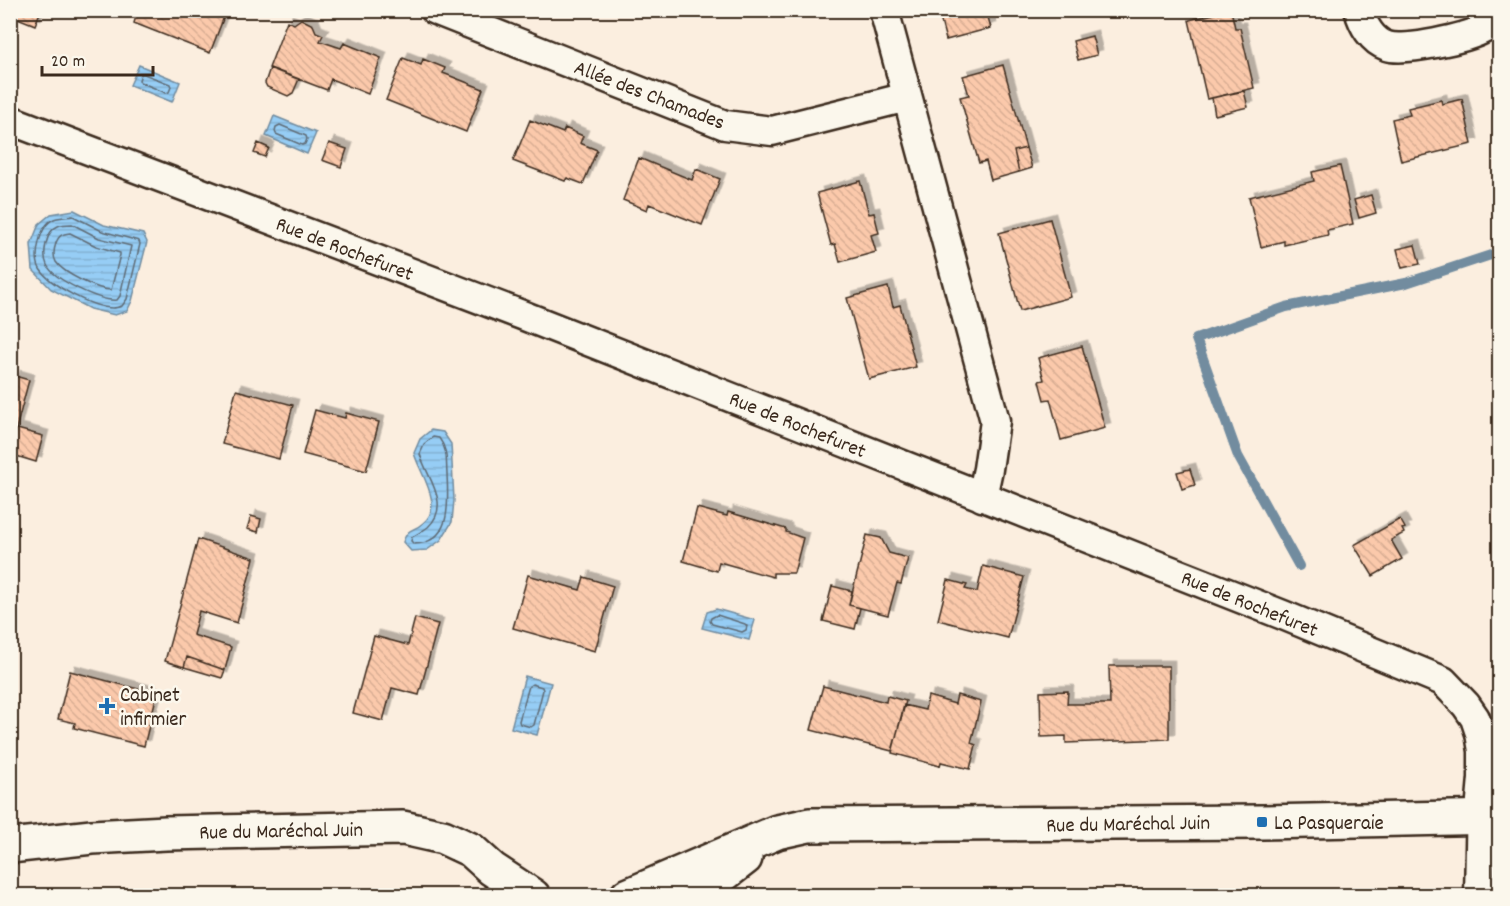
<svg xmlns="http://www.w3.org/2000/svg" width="1510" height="906" font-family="Dekko,sans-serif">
	<defs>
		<pattern id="water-rules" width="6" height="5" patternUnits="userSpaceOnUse" patternTransform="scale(1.5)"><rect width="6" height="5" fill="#96cdf5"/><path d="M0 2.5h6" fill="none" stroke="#82b0d2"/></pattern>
		<pattern id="building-back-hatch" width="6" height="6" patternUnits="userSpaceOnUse" patternTransform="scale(1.5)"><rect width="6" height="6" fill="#fbc9ab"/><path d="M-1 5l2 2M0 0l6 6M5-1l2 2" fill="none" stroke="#d8ad93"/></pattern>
		<filter id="shadow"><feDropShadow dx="5.5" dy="-5.5" stdDeviation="0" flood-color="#0004"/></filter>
	</defs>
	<rect width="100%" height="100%" fill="#fbeedf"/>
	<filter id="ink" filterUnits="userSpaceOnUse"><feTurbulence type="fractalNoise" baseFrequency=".0167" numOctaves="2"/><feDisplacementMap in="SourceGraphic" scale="12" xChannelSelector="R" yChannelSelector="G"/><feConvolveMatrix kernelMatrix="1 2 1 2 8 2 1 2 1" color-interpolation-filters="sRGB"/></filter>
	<g filter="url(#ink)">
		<path fill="url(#water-rules)" stroke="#728c9f" stroke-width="1.5" d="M 139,65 L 180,82 L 172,102 L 130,85 Z
			M 274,116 L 316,133 L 307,154 L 266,136 Z
			M 74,210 L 104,225 L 143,234 L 147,242 L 132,301 L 127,311 L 115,315 L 90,309 L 51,289 L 33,270 L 31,244 L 39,224 L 51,214 Z
			M 431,430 L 443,432 L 451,444 L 454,500 L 452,522 L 441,540 L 427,550 L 411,551 L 403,542 C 409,526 412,533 423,523 C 445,506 420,474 414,453 L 420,439 Z
			M 716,609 L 755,620 L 749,640 L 702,628 L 707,612 Z
			M 525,676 L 551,683 L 537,735 L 511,728 Z"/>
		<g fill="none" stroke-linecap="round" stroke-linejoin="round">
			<path stroke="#5f6b74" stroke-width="1.5" d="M 141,74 L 144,74 L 170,84 L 171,87 L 169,92 L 166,93 L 140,82 L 139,80 Z
				M 280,125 L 306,136 L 307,139 L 305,144 L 302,145 L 276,134 L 275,131 L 276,127 Z
				M 73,216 L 102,231 L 139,241 L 140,244 L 127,299 L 122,306 C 119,307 116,308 113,308 C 93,308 51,286 40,269 C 33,256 40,225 54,219 C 60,217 67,217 73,216 Z
				M 72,224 L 99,238 L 131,246 L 120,296 L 117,300 C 101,302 54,280 47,265 C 42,254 46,231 58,226 C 62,224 68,224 72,224 Z
				M 70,233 L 96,246 L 120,253 L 120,255 L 111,290 C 98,290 64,274 56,262 C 53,257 54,249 56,243 C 59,235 62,234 70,233 Z
				M 433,437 L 439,438 C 448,450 446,460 447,474 C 448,501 453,543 414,544 L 411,541 L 412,537 C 417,534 423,531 428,527 C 452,505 427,478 420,454 L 425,443 Z
				M 717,615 L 745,624 L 747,626 L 746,630 L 742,632 L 712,624 L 710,621 L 711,618 Z
				M 532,684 L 542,687 L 543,690 L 534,725 L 531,727 L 520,724 L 519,721 L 529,686 Z"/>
			<path stroke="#728c9f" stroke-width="10" d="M 1299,566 L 1238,456 L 1196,339 L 1286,307 L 1406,283 L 1500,252"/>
		</g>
		<path fill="url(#building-back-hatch)" stroke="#3b2a1e" stroke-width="1.5" filter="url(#shadow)" d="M 10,10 L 41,10 L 35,25 L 10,15 Z
			M 138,10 L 218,10 L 225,14 L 210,53 L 134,23 Z
			M 938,10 L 986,10 L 991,28 L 946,40 Z
			M 1231,10 L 1235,28 L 1240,28 L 1254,88 L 1207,99 L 1189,20 Z
			M 301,19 L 313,25 L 316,32 L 323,35 L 320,41 L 341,48 L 344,43 L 381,58 L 368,94 L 331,79 L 327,90 L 269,68 L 287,21 L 294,24 Z
			M 1092,36 L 1097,55 L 1078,60 L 1073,41 Z
			M 403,58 L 421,65 L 423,59 L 445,68 L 443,73 L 483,89 L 466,132 L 386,100 Z
			M 1003,65 L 1026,148 L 1014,151 L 1019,172 L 991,180 L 986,161 L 979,163 L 960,97 L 969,95 L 963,76 Z
			M 270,68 L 299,79 L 293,93 L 288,96 L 267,87 L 265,83 Z
			M 1244,91 L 1248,107 L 1215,115 L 1212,98 Z
			M 1462,99 L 1472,144 L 1401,161 L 1392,119 L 1410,115 L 1408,108 L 1441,100 L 1442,104 Z
			M 530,120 L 563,133 L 565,128 L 583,136 L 580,143 L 597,150 L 583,184 L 567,178 L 565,181 L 513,161 Z
			M 258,143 L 269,148 L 265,157 L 254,153 Z
			M 329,143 L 347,149 L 341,167 L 322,160 Z
			M 1026,148 L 1032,168 L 1019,172 L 1014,151 Z
			M 639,158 L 692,180 L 696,169 L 720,179 L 702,225 L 649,204 L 647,210 L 623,200 Z
			M 1340,166 L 1353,224 L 1327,230 L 1328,235 L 1284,245 L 1284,241 L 1261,247 L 1249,197 L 1314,181 L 1312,172 Z
			M 860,181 L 869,214 L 874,213 L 879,233 L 871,235 L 876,252 L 840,262 L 835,244 L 831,245 L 817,193 Z
			M 1371,195 L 1376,213 L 1359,218 L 1354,200 Z
			M 1050,219 L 1071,297 L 1020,311 L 999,233 Z
			M 1415,245 L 1420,264 L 1402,268 L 1397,249 Z
			M 888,287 L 893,307 L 900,305 L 916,367 L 869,379 L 847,298 Z
			M 1082,346 L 1105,428 L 1061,440 L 1050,399 L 1044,400 L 1039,381 L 1044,380 L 1038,358 Z
			M 15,376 L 29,380 L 16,429 L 10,427 L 10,391 Z
			M 236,390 L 293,405 L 279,459 L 222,444 Z
			M 315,410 L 345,418 L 346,413 L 379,422 L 366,471 L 303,454 Z
			M 10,427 L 43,436 L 36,462 L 13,455 L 10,463 Z
			M 1190,469 L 1195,485 L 1182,489 L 1177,472 Z
			M 697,508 L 727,516 L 728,512 L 786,529 L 786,532 L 803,538 L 794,573 L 773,573 L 773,577 L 719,562 L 717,571 L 683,561 Z
			M 251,516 L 261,519 L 258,532 L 247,529 Z
			M 1400,519 L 1405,528 L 1402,529 L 1404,533 L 1391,540 L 1402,559 L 1373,576 L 1354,545 Z
			M 867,535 L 881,538 L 889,553 L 908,558 L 901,584 L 897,583 L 888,615 L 849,605 Z
			M 198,539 L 254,558 L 237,623 L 199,611 L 193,635 L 231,647 L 225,670 L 187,657 L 184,667 L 165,661 Z
			M 983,566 L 1024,577 L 1008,638 L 938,620 L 948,580 L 967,585 L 965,589 L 977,592 Z
			M 528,575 L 580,590 L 584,577 L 613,586 L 595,651 L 513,628 Z
			M 832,586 L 852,591 L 849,605 L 860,608 L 855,629 L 823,621 Z
			M 415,618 L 438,624 L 419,695 L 392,688 L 383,721 L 353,713 L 374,636 L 408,645 Z
			M 187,657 L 225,670 L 222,678 L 184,667 Z
			M 1109,666 L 1169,666 L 1169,739 L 1066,743 L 1066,736 L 1041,737 L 1040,692 L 1068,691 L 1067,704 L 1110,704 Z
			M 70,671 L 157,694 L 144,746 L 74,728 L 75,723 L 58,719 Z
			M 823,686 L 886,702 L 887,696 L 906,701 L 892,751 L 811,730 Z
			M 957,695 L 981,702 L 971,743 L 976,745 L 970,769 L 941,762 L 940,766 L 892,753 L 904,705 L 925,710 L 928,696 L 955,704 Z"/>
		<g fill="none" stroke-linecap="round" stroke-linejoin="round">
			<g stroke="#3b2a1e" stroke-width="33">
				<path id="street" d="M 435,10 L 725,125 L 772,131 L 907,97
					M 884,10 L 995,421 L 988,469 L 982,497
					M 1359,10 C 1363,25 1372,41 1387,46 C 1404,52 1467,38 1483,29 C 1490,25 1495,19 1500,13
					M 10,120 L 522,315 L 1283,615 L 1443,681 L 1466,705 L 1475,718 L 1480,733 L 1483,751 L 1483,778 L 1481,800 L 1479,896"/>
			</g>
			<g stroke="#3b2a1e" stroke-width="38">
				<path id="secondary" d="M 10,846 L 92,837 L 166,833 L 403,828 L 443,837 L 471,850 L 492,869 L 533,896
					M 627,896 L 777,832 L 809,825 L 1262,822 L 1500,817
					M 700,896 L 709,886 L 745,858"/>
			</g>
			<use href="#street" stroke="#fbf7ec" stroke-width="28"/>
			<use href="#secondary" stroke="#fbf7ec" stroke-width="33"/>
		</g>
	</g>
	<g fill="#1f6fb2" stroke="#fbf7ec" stroke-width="2">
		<path d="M104 697h6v6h6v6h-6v6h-6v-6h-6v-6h6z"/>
		<rect x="1256" y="816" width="12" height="12" rx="3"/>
	</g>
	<g text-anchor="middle" stroke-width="5" stroke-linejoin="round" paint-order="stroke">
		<g font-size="21" fill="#3b2a1e" stroke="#fbf7ec">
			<text transform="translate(650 94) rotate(21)" y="7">Allée des Chamades</text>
			<text transform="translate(345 248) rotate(21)" y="7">Rue de Rochefuret</text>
			<text transform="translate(798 424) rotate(22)" y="7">Rue de Rochefuret</text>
			<text transform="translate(1250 603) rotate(22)" y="7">Rue de Rochefuret</text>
			<text transform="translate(1128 823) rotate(-1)" y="7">Rue du Maréchal Juin</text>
			<text transform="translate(281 830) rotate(-1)" y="7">Rue du Maréchal Juin</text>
		</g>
		<g font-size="21" fill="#3b2a1e" stroke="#fbf7ec" text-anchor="start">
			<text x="120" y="701">Cabinet<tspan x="120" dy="24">infirmier</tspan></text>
			<text x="1274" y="829">La Pasqueraie</text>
		</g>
	</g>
	<rect width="1510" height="906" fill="none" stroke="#fbf7ec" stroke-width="36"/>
	<rect x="18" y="18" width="1474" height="870" fill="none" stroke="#3b2a1e" stroke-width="2" filter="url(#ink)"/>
	<path d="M42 66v9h111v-9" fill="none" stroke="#3b2a1e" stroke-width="3"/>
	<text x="51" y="66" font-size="18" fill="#3b2a1e" stroke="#fbf7ec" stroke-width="4.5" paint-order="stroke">20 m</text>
</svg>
